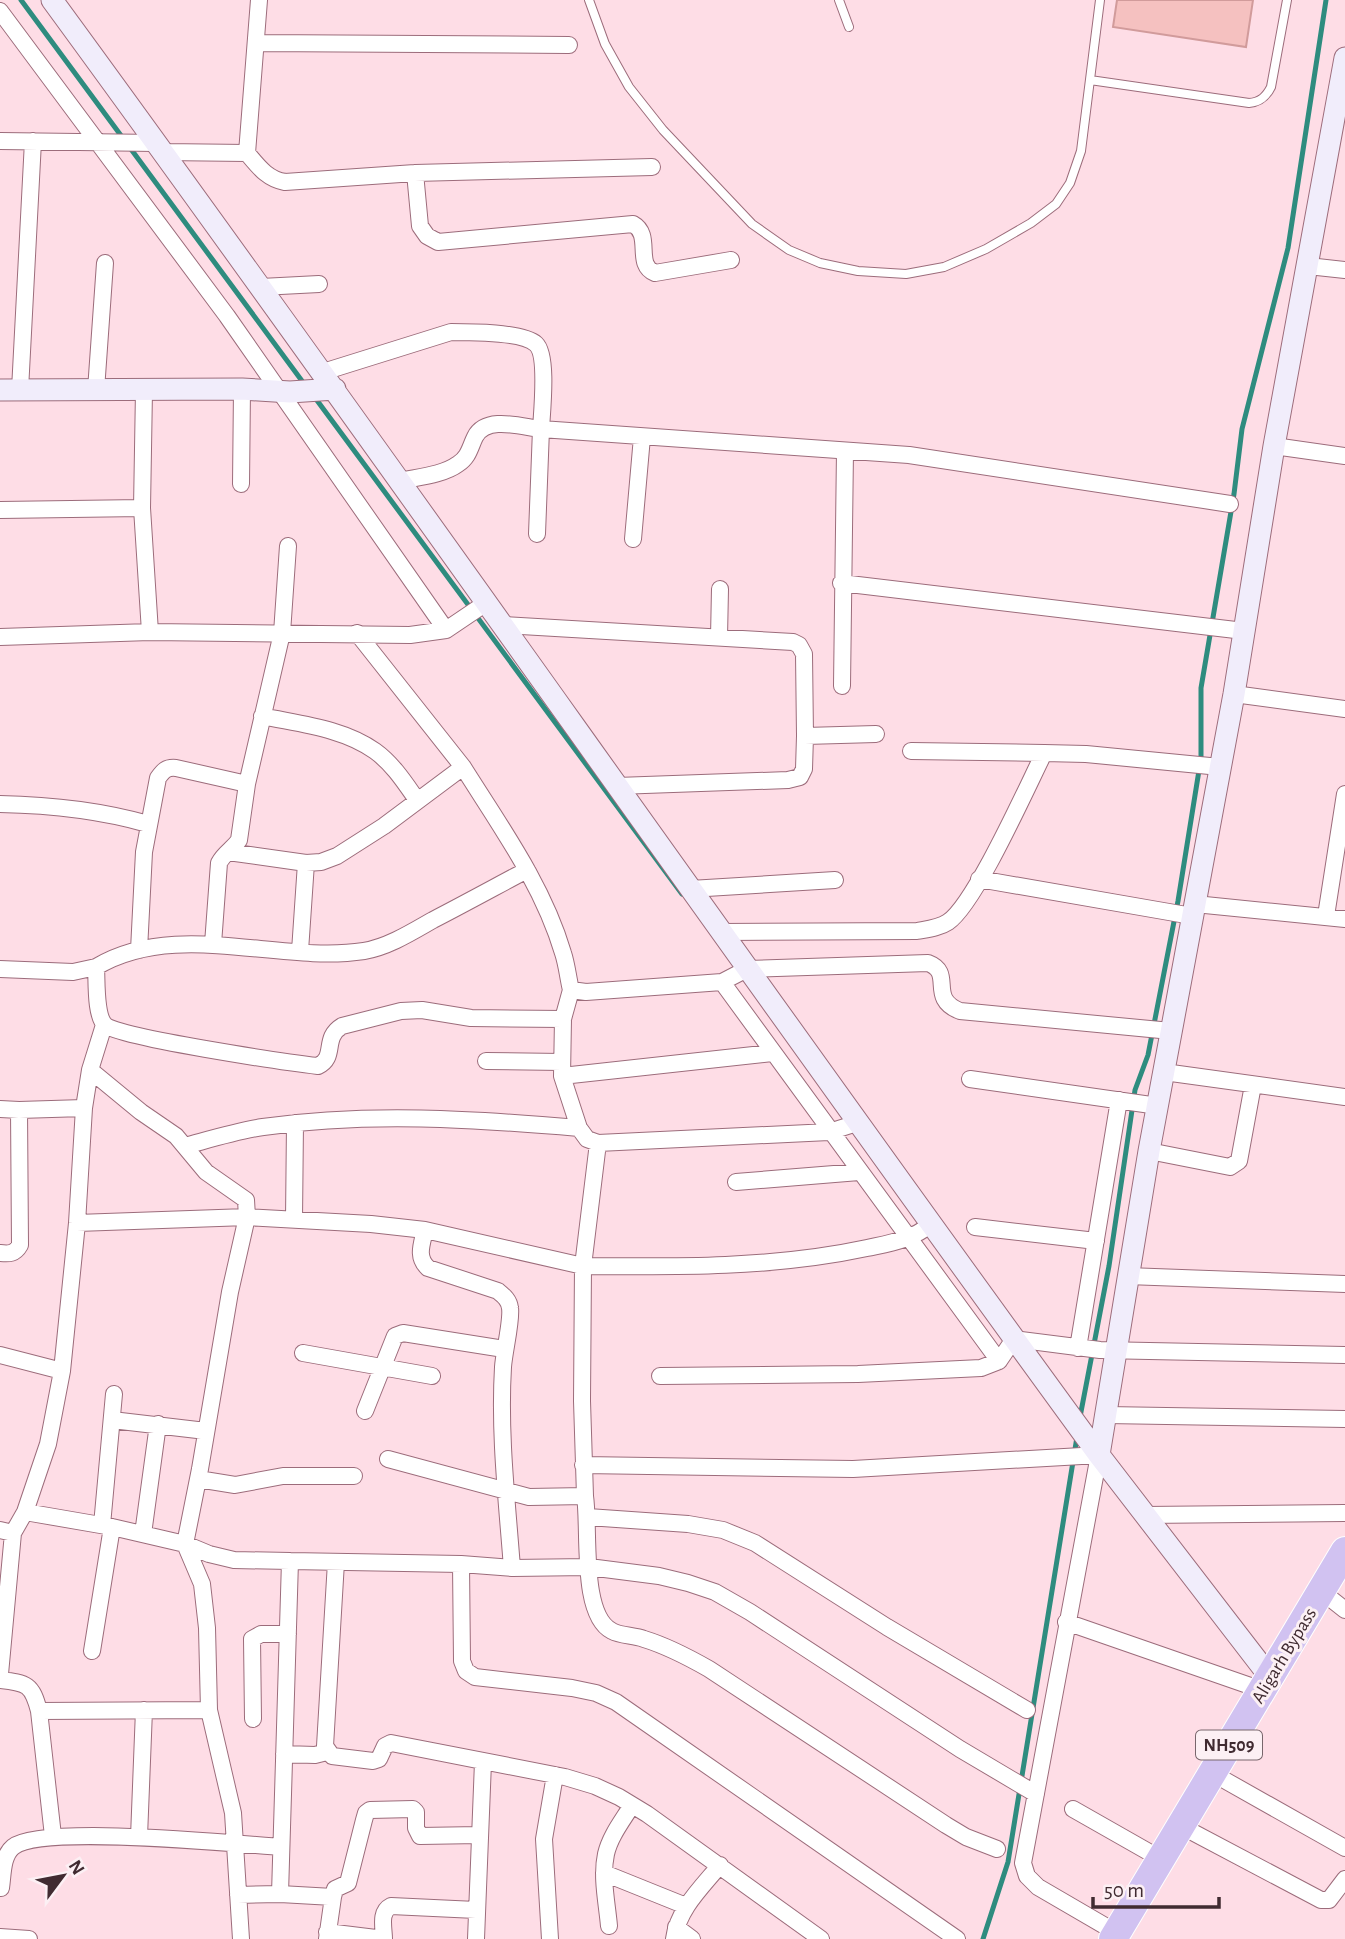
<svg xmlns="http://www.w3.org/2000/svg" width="1345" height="1939" font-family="'Alegreya Sans',sans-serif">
	<rect width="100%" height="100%" fill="#fedde6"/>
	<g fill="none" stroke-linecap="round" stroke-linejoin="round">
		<path stroke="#2e8c7f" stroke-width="5" d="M 21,0 L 305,385
			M 313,395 L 682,894
			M 1080,1417 L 1109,1266 L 1135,1090 L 1148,1055 L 1178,901 L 1201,758 L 1201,688 L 1234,494 L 1242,429 L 1288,248 L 1326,0
			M 983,1939 L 1008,1862 L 1077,1437"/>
	</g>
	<path fill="#f5c1c0" stroke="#d19b9b" stroke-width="2" d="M 1117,0 L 1253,0 L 1246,47 L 1113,27 Z"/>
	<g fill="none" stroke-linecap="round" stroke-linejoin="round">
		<g stroke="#9c6c7b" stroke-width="10">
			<path id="lane" d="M 589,0 L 605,44 L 629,87 L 663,130 L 752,224 L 789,250 L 820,263 L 858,271 L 906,274 L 944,267 L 986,249 L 1031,223 L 1056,204 L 1070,183 L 1081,151 L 1100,0
				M 839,0 L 849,27
				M 1090,80 L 1249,103 C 1260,102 1266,97 1271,87 L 1287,0"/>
		</g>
		<g stroke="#9c6c7b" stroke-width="18">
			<path id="street" d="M 0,11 L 227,316 L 446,630
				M 256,43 L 569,45
				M 0,141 L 157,143
				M 163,152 L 247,153 L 259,0
				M 247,153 C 258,166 267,179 285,182 L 415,173 L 652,167
				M 415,173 L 420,226 L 427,236 L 438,242 L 633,224 C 653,235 634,265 655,273 L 731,260
				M 1308,266 L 1345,270
				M 261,287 L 319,284
				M 323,372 L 451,332 C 469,332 523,332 536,344 C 548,355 542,411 541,429 L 909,455 L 1230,504
				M 20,390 L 33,141
				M 96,390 L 105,263
				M 144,390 L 142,508 L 150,632
				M 1274,446 L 1345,456
				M 400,481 C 418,477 443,475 458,464 C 469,457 470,447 475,437 C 486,415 522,427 541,429 L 537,534
				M 241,484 L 242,389
				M 0,510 L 142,508
				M 633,539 L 642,437
				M 841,583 L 1244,631
				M 502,625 L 793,642 L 799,645 L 804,654 L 805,736 L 876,734
				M 357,633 L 463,767
				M 0,637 L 150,632 L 410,635 L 446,630 L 486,603
				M 719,637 L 720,589
				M 842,686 L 845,451
				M 1234,694 L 1345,709
				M 262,716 C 299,724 343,728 375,751 C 393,764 405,783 417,800
				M 911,751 L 1044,753
				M 617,786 L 788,780 L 800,777 L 804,769 L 805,736
				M 0,804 C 51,805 99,810 148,824
				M 228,852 L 306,863 L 321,862 L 337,856 L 384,826 L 463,767 C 500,826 543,885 563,953 C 567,965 568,978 571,990 L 586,992 L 722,982 L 747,969 L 928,963 C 955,973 927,998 960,1011 L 1171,1031
				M 979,879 L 1192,916
				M 690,889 L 835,880
				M 1195,904 L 1345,919
				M 1326,916 L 1345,794
				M 721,932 L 917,931 C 928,929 939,928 948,922 C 975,904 1027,787 1044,753 L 1086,754 L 1220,767
				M 213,944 L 219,863 C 224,853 233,849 239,840 L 247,784 L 282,633 L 288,546
				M 139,950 L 144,852 L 158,778 C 163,771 166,767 176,768 L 247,784
				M 300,951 L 306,863
				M 96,967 C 176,919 278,964 364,951 C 388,947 412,932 433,920 C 464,904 495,887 527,870
				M 0,969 L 73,972 L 96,967 C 97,982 95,1015 105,1025 C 115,1037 291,1063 318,1066 C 337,1057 322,1038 342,1026 L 401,1011 L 422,1010 L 471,1018 L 563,1019
				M 722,982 L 999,1361
				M 571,990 L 563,1019 L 562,1076 L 579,1128 L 587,1139 L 598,1143 L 829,1132 L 857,1123
				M 486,1061 L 562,1062
				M 90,1070 L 141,1112 L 176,1136 L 206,1172 L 246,1200 L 247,1217 L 230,1292 L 200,1469 L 185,1544 L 202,1584 L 207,1628 L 209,1710 L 233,1813 L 241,1939
				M 1164,1072 L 1345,1097
				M 562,1076 L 772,1053
				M 970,1079 L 1158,1106
				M 0,1109 L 19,1110 L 20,1245 C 15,1254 9,1254 0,1253
				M 19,1110 L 84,1108
				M 185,1146 C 211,1139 237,1131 263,1127 C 369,1112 473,1119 579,1128
				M 1149,1151 L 1230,1167 L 1239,1161 L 1253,1085
				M 736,1182 L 859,1172
				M 294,1219 L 295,1123
				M 77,1223 L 247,1217 L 371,1224 L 425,1230 L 583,1266 L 598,1143
				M 975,1227 L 1096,1241
				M 425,1230 C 422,1244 416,1257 428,1268 L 498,1291 C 504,1296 509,1300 510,1308 C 512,1320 504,1352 503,1367 C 499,1434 507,1501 512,1568
				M 1127,1276 L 1345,1284
				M 1078,1348 L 1119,1100
				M 303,1353 L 432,1376
				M 0,1355 L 62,1371
				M 660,1376 L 858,1374 L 981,1368 L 999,1361 L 1014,1339 L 1100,1350 L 1345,1355
				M 365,1411 L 395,1336 L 403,1333 L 504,1349
				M 1106,1415 L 1345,1419
				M 112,1420 L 206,1431
				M 388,1459 L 529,1497 L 585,1496 C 590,1529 580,1615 612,1631 C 621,1636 634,1635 644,1639 C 667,1646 688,1657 709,1669 L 946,1825 L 966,1837 L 997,1849
				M 583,1465 L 853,1469 L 1099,1455 L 1023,1863 L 1027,1876 L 1038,1887 L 1117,1933
				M 198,1479 L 235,1485 L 283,1476 L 354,1476
				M 585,1496 L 582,1401 L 583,1266 C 678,1267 774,1268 867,1248 C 890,1243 912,1240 931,1224
				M 25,1512 L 112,1527 L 185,1544 L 209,1554 L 234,1560 L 290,1561 L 280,1894 L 333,1897 L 327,1939
				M 1144,1515 L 1345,1513
				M 588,1517 L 688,1524 L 723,1530 L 755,1543 L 887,1627 L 1027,1710
				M 102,1525 L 114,1394
				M 0,1530 L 13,1533 L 25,1512 L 48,1444 L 62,1371 L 77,1223 L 84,1108 L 90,1070 L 104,1025
				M 143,1534 L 158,1424
				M 290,1561 L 461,1564 L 512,1568 L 589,1567 L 659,1576 L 688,1583 L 715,1592 L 750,1612 L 960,1749 L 1036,1794
				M 336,1562 L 325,1746 L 332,1756 L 373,1761 L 379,1759 L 385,1746 L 391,1743 L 565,1777 L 595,1786 L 619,1797 L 647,1814 L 821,1939
				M 461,1564 L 462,1661 L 466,1671 L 475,1677 L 572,1688 L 596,1693 L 616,1702 L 957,1939
				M 1321,1591 L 1345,1610
				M 1066,1622 L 1262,1690
				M 92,1651 L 112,1527
				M 0,1674 L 13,1533
				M 0,1680 C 27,1683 32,1684 39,1711 L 53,1836
				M 39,1711 L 209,1710
				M 253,1719 L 252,1639 L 261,1634 L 288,1634
				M 284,1754 L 315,1755 L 327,1752
				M 1212,1773 L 1345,1848
				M 1073,1809 L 1161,1859
				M 1181,1826 L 1321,1900 L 1329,1900 L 1345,1879
				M 139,1837 L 144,1710
				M 604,1873 L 686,1906
				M 1,1888 C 3,1875 2,1856 13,1847 C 41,1824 237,1844 281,1847
				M 238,1895 L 280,1894
				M 333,1897 L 335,1889 L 348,1883 L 364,1820 L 366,1813 L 370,1810 L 413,1809 L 416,1812 L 416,1828 L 420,1836 L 479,1835
				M 609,1926 C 607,1903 601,1877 606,1854 C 610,1836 623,1820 632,1805
				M 676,1927 L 692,1939
				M 327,1932 L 384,1939 C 384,1928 379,1912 391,1906 L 476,1910
				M 0,1937 L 29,1939
				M 476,1939 L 483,1762
				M 550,1939 L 544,1839 L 555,1775
				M 674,1939 C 678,1909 702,1887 720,1865"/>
		</g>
		<g stroke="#9c6c7b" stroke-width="23">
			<path id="secondary" d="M 52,0 C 405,482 746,973 1099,1455
				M 0,390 L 242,389 L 290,392 L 335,389
				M 1270,1677 L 1099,1455 L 1149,1151 L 1234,694 L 1274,446 L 1345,58"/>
		</g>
		<g stroke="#fff" stroke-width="30">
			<path id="highway" d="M 1113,1939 L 1345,1551"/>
		</g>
		<use href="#lane" stroke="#fff" stroke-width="8"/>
		<use href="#street" stroke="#fff" stroke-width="16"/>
		<use href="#secondary" stroke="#f1edfb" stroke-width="21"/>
		<use href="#highway" stroke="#d1c2f1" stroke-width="28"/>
	</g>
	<g text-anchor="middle" stroke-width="6" stroke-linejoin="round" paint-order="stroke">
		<rect fill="#fcf0f4" stroke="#78666c" stroke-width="2" x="1196" y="1730.5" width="66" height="29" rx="5"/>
		<g font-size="18" font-weight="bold" fill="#402b31">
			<text x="1229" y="1751">NH509</text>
		</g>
		<g font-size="19" fill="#402b31" stroke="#fcf0f4">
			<text transform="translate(1283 1655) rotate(-59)" y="7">Aligarh Bypass</text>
		</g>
	</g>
	<g transform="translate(63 1876) rotate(58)" stroke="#fcf0f4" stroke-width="5" paint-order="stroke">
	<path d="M0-5L12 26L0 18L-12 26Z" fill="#402b31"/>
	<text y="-10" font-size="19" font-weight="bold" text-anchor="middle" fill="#402b31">N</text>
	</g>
	<path d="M1093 1897v10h126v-10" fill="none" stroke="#402b31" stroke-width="3.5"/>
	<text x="1104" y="1897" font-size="21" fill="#402b31" stroke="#fcf0f4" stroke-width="5" paint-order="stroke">50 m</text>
</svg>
